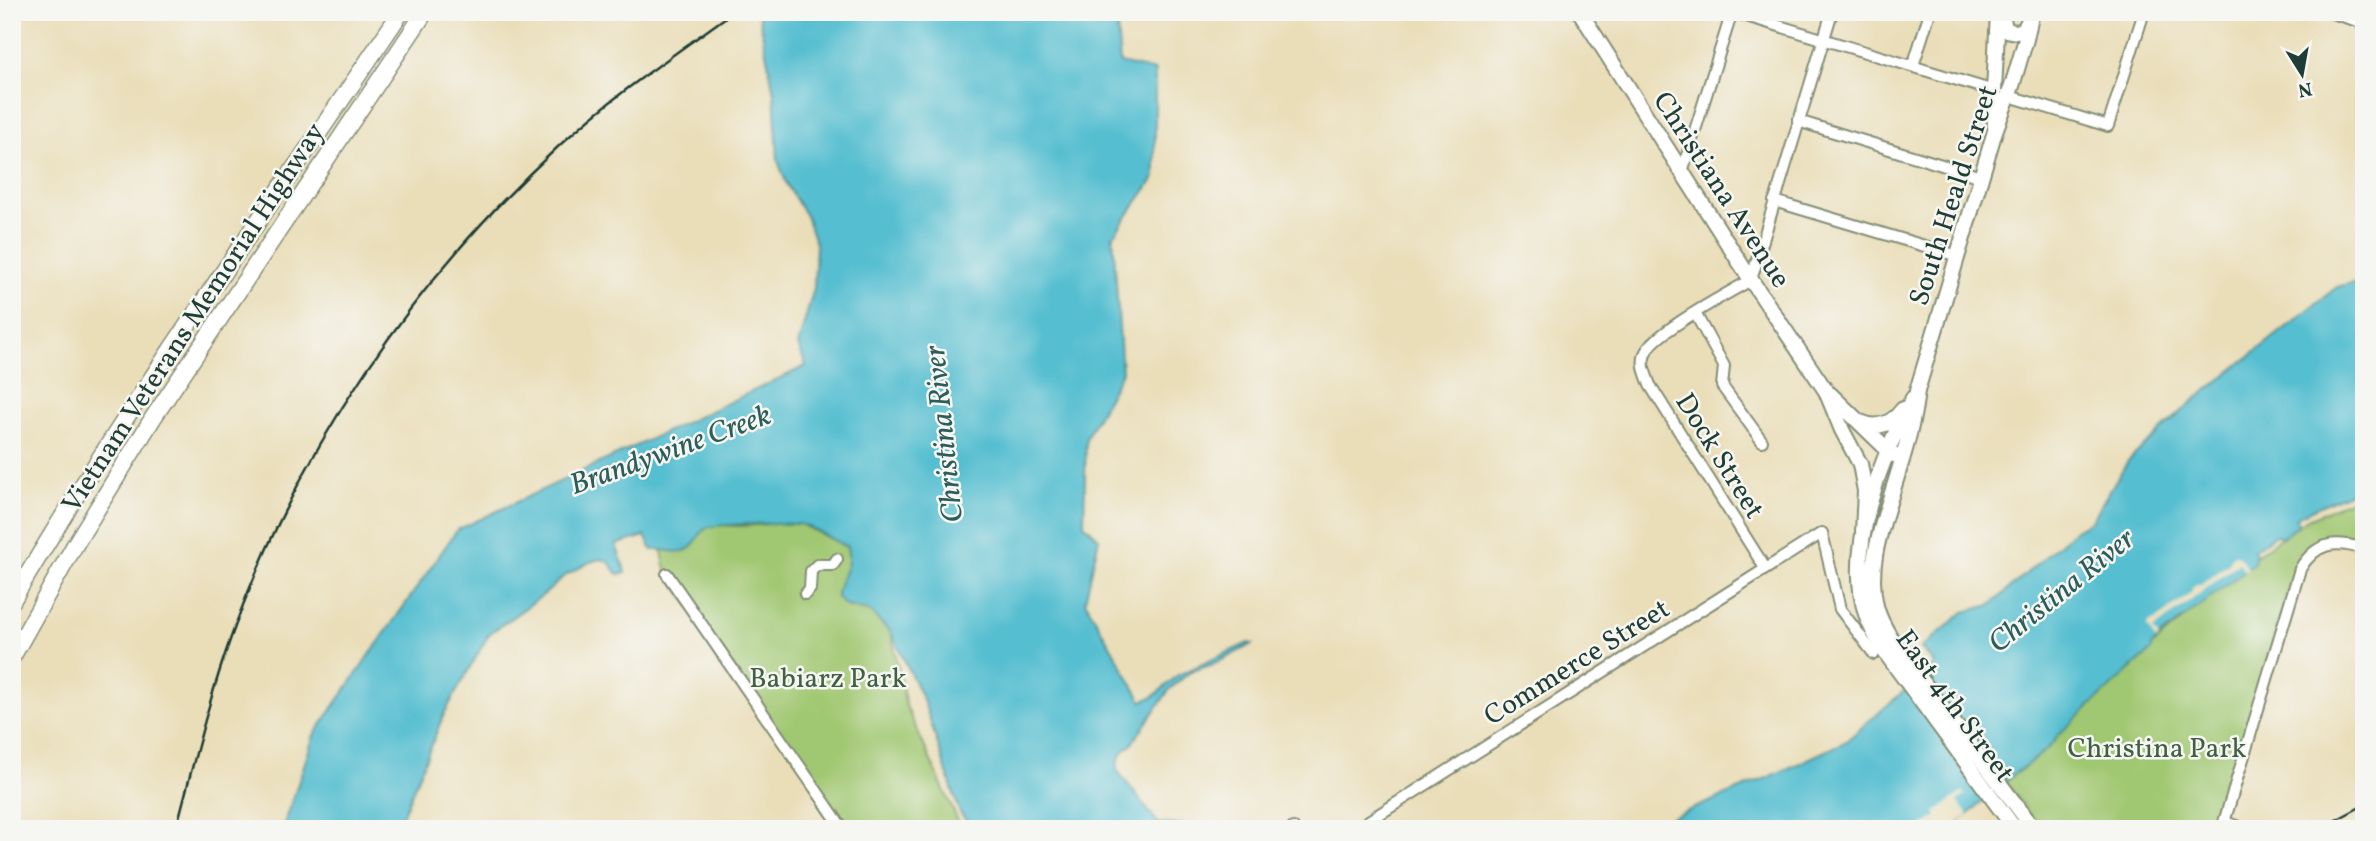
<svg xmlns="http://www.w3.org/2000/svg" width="2376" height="841" font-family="Vollkorn,serif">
	<rect width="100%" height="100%" fill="#f6f6f2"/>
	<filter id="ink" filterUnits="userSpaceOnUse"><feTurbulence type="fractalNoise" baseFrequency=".0143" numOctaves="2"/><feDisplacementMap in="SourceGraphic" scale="14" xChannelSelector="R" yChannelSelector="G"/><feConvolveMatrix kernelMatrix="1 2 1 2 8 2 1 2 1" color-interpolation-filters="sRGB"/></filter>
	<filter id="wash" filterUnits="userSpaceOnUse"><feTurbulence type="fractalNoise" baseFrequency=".00686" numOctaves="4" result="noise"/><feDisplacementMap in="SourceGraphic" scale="28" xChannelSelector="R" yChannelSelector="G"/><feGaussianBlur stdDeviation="1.57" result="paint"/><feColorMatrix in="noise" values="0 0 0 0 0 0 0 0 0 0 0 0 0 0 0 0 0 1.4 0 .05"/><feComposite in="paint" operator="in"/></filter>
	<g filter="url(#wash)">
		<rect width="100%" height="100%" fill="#eadeb9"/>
		<path fill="#a0c771" stroke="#608252" stroke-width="2" d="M 2364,494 L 2364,543 C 2344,539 2321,535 2306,552 C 2301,557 2298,565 2294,571 L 2217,829 L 2040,829 L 2005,782 L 2037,757 L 2056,729 L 2262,551 L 2305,520 Z
			M 783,523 L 801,524 L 847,547 C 853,572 837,576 837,598 L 846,606 L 869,611 L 891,632 L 906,706 L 958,821 L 953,829 L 848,829 L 667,574 L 661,548 L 671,551 L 700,535 L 706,528 L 719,525 L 741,526 Z"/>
		<path fill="#54bed0" stroke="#3a7e82" stroke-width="2" d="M 758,12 L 1116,12 L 1120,63 L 1155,71 L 1155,177 L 1113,236 L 1122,372 L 1086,438 L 1084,524 L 1099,538 L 1085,601 L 1142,701 L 1153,697 L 1178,675 L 1248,643 L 1253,644 L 1214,664 L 1190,672 L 1170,689 L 1130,746 C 1121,752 1117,759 1117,770 L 1158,823 L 1187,825 L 1193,829 L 974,829 L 960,813 L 924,702 L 891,632 L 869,611 L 846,606 L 837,598 C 837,576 853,572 847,547 C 833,540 818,530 803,525 C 795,522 713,524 706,528 C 701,531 697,540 693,545 C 682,558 667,548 652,550 L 645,536 L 616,545 L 626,573 L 618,574 L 608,561 L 600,559 L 590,562 L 563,577 L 546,593 L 489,634 L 444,714 L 397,829 L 283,829 L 314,735 L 457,530 L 806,366 L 798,345 L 814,288 L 816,245 L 806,216 L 787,185 L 778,161 L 774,93 Z
			M 2364,280 L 2364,486 L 2300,515 L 2295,519 L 2299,524 L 2283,537 L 2275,535 L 2254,550 L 2256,555 L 2253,564 L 2160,637 L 2152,646 L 2152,650 L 2058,735 C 2050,750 2035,758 2022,768 C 1997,788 1975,811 1949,829 L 1644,829 L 1767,778 L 1845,742 L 1935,664 L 1921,648 L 1964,612 L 1991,605 L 2075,530 L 2091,521 L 2128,461 L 2191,403 L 2337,287 Z"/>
		<path fill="#eadeb9" d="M 2234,555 L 2239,556 L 2248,569 L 2245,571 L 2239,563 L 2153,630 L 2159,638 L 2156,641 L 2147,627 L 2148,623 L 2157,620 L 2192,592 L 2192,588 L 2197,585 L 2202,585 L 2229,563 L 2230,559 Z
			M 1963,792 L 1965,795 L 1957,801 L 1968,815 L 1949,829 L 1919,829 L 1937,816 L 1935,812 Z"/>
	</g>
	<g filter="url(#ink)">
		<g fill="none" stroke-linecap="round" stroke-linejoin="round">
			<g stroke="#848e76" stroke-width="14">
				<path id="minor" d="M 1733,12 L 1994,91
					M 2329,12 L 2364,23
					M 1913,66 L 1930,12
					M 2009,96 L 2108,126 L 2144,12
					M 1798,121 L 1981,177
					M 1682,172 L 1732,12
					M 1774,201 L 1958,256
					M 1695,313 L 1724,366 L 1722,386 L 1762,441
					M 1765,568 L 1650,385 C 1646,374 1641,365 1645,354 C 1652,333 1730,292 1751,280 L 1832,12
					M 667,574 L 843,829
					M 805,594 L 810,589 L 811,571 L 817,565 L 833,565 L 837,559
					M 2225,822 L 2245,829
					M 1293,828 L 1293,829
					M 1356,829 L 1822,533 L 1840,609 L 1874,654
					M 2222,829 L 2300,569 C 2316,542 2335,540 2364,549"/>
			</g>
			<g stroke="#848e76" stroke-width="18">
				<path id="major" d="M 1580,12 L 1751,280 L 1826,391 L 1842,430 L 1860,464 L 1865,491 L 1863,532
					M 2032,12 L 2026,39 L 2012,86 L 1995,131 L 1917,391 C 1913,427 1902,461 1891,496 C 1880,532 1867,568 1876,606 C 1880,622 1889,636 1898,649 L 2034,829
					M 2001,14 L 2006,30 L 2016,32 L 2024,30 L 2029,20
					M 1995,126 L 1994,91 L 1998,12
					M 1830,394 L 1893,455
					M 1913,398 C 1882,454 1845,549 1866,614 C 1870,627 1878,640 1885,652 L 2015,829
					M 1860,422 C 1878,430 1892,424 1903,409"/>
			</g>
			<g stroke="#848e76" stroke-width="19">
				<path id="highway" d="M 12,601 C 131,398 270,207 401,12
					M 12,657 L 76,543 L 153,418 L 425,12"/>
			</g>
			<use href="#minor" stroke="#fff" stroke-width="10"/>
			<use href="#major" stroke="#fff" stroke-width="14"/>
			<use href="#highway" stroke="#fff" stroke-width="16"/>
			<path stroke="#1f3d34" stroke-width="2.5" d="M 176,829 C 193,766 208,702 230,640 C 297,451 413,280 561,144 C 614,95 675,54 733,12
				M 2319,829 L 2364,805"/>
		</g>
	</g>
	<g text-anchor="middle" stroke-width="5" stroke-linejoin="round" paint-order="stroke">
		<g font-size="28" fill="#1f3d34" stroke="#f6f6f2">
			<text transform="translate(1723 189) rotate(57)" y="10">Christiana Avenue</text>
			<text transform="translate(1952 195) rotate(-72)" y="10">South Heald Street</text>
			<text transform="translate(192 317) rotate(-57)" y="10">Vietnam Veterans Memorial Highway</text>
			<text transform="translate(1721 455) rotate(58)" y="10">Dock Street</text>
			<text transform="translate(1576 661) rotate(-32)" y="10">Commerce Street</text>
			<text transform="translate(1956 705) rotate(54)" y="10">East 4th Street</text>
		</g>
		<g font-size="28" fill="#3f6043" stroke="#f6f6f2">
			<text x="828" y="687">Babiarz Park</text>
			<text x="2157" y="757">Christina Park</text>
		</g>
		<g font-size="30" font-style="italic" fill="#2c5d5b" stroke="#f6f6f2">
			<text transform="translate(943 434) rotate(-96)" y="10">Christina River</text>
			<text transform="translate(670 449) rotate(-20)" y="10">Brandywine Creek</text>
			<text transform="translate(2061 590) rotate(-39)" y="10">Christina River</text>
		</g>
	</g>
	<rect width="2376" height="841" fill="none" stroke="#f6f6f2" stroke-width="42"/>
	<g transform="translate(2302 74) rotate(169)" stroke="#f6f6f2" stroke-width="5" paint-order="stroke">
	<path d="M0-5L12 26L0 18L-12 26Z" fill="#1f3d34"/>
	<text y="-10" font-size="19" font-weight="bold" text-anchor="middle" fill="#1f3d34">N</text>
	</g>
</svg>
